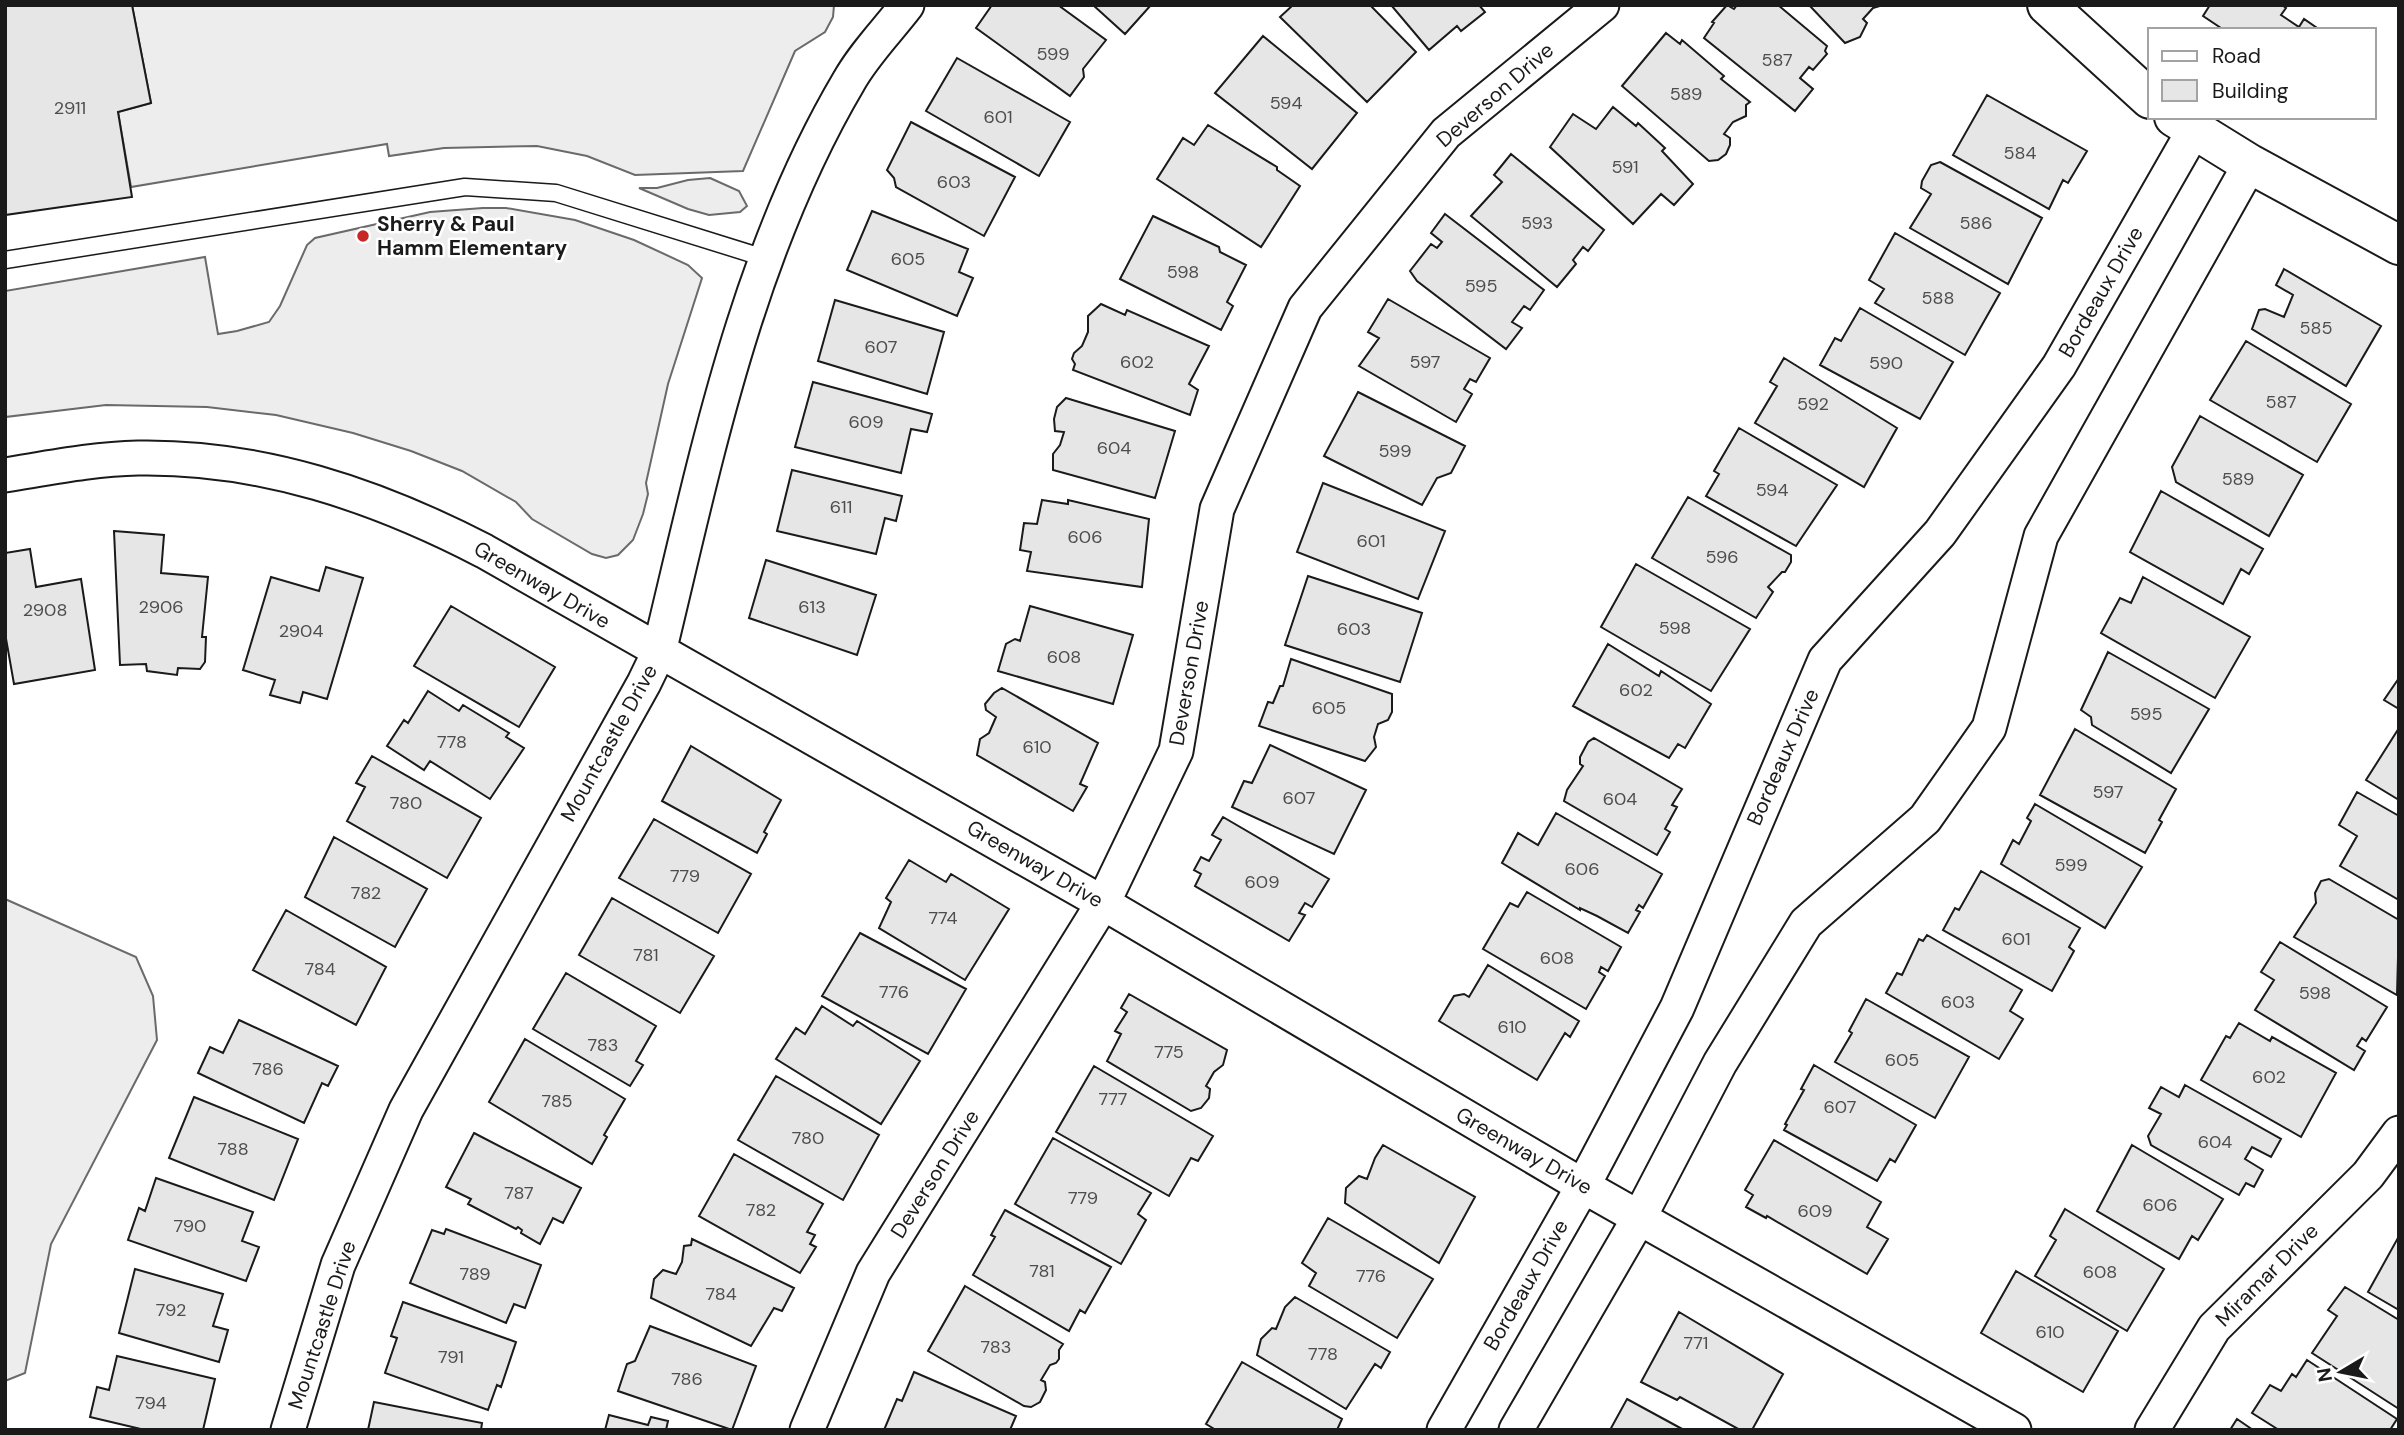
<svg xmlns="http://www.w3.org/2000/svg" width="2404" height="1435" font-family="'DM Sans',sans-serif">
	<rect width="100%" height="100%" fill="#fff"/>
	<path fill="#ededed" stroke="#6a6a6a" stroke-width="2" d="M 132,5 L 834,5 L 833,17 L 825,32 L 795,51 L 743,171 L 635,175 L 587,156 L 537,146 L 444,148 L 389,156 L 387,144 L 131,187 L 118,112 L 151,103 Z
		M 710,178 L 739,191 L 747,206 L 740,212 L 709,215 L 688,209 L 639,188 L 657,188 L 688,180 Z
		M 483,208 L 506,208 L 575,220 L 634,240 L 688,265 L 702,278 L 668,384 L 646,483 L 648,494 L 643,514 L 633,540 L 618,555 L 606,558 L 592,554 L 532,519 L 516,502 L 462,471 L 411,451 L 353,433 L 276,415 L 207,407 L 106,405 L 5,417 L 5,291 L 205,257 L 218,334 L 237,331 L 269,322 L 280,306 L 307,245 L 315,238 L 430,212 Z
		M 5,899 L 136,957 L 153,996 L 157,1040 L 51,1244 L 25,1373 L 5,1381 Z"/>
	<path fill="#e6e6e6" stroke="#1a1a1a" stroke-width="2" d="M 5,5 L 132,5 L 151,103 L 118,112 L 132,197 L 5,215 Z
		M 992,5 L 1058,5 L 1106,40 L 1083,69 L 1084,77 L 1070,96 L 976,28 Z
		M 1093,5 L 1151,5 L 1125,34 Z
		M 1293,5 L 1370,5 L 1416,52 L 1367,102 L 1280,17 Z
		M 1391,5 L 1479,5 L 1485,12 L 1461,31 L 1457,26 L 1429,50 Z
		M 1727,5 L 1734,9 L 1737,5 L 1778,5 L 1827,46 L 1825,51 L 1827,54 L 1813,70 L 1809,67 L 1800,78 L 1813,89 L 1795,111 L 1704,38 L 1714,23 L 1712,22 Z
		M 1809,5 L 1883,5 L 1873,8 L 1863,19 L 1867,23 L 1860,37 L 1845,43 Z
		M 2210,5 L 2282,5 L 2286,8 L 2281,15 L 2299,27 L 2304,19 L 2320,30 L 2224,30 L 2203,16 Z
		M 1666,33 L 1680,44 L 1682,40 L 1724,76 L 1721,79 L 1750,102 L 1746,105 L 1746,116 L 1733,122 L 1724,134 L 1730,138 L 1730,145 L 1726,154 L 1718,160 L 1709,161 L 1622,86 Z
		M 1263,36 L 1357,113 L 1312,169 L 1215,93 Z
		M 957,58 L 1070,122 L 1039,176 L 926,111 Z
		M 1987,95 L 2087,151 L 2068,183 L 2063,180 L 2049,209 L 1953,155 Z
		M 1613,107 L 1636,126 L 1638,123 L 1665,148 L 1662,151 L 1693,184 L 1674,205 L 1661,194 L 1633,224 L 1550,147 L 1573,114 L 1596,129 Z
		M 911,122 L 1015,177 L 984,236 L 896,187 L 894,178 L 887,170 Z
		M 1208,125 L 1277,167 L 1277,170 L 1300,186 L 1261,247 L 1157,179 L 1183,138 L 1194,145 Z
		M 1511,154 L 1604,230 L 1588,251 L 1583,247 L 1573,260 L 1576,264 L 1557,287 L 1471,216 L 1502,182 L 1494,175 Z
		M 1940,162 L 2042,218 L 2008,284 L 1910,228 L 1931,194 L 1921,188 L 1922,181 L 1931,165 Z
		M 872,211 L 968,249 L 959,272 L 973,278 L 957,316 L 847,270 Z
		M 1445,214 L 1544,290 L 1530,310 L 1524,306 L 1512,322 L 1522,328 L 1506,349 L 1417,281 L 1410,271 L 1431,244 L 1437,248 L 1442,242 L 1431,233 Z
		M 1153,216 L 1219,247 L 1220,252 L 1246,265 L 1227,302 L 1233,306 L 1221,330 L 1120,279 Z
		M 1895,233 L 2000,293 L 1965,355 L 1875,303 L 1884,289 L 1869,280 Z
		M 2284,269 L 2381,326 L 2346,386 L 2252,329 L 2259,310 L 2265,309 L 2284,317 L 2293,295 L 2276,285 Z
		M 1388,299 L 1490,358 L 1476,382 L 1470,379 L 1464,389 L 1472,394 L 1456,422 L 1359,366 L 1379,338 L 1368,332 Z
		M 835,300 L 944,332 L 927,394 L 818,361 Z
		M 1101,304 L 1125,315 L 1127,310 L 1209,346 L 1189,384 L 1198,390 L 1190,415 L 1073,370 L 1075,364 L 1072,359 L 1074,353 L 1082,346 L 1088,332 L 1088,316 Z
		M 1860,308 L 1953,362 L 1920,419 L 1820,365 L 1835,338 L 1841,341 Z
		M 2246,341 L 2351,404 L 2317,462 L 2210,400 Z
		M 1784,358 L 1897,428 L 1864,487 L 1755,423 L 1777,386 L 1770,382 Z
		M 813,382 L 932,414 L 927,432 L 911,429 L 901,473 L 795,447 Z
		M 1358,392 L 1465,446 L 1451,473 L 1437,478 L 1422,505 L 1324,456 Z
		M 1066,398 L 1175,431 L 1155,498 L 1053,470 L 1053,454 L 1060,445 L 1064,432 L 1055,431 L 1054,419 L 1057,407 Z
		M 2200,416 L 2303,475 L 2269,536 L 2176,482 L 2172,467 Z
		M 1739,428 L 1837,485 L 1796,546 L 1706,496 L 1719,474 L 1714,471 Z
		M 792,470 L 902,496 L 896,521 L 885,518 L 876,554 L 777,531 Z
		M 1323,483 L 1445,531 L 1418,599 L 1297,552 Z
		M 2161,491 L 2263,549 L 2249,574 L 2241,569 L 2223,604 L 2130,552 Z
		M 1688,497 L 1791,555 L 1791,562 L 1785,572 L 1782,572 L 1768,587 L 1773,592 L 1756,618 L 1652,558 Z
		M 1042,500 L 1068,504 L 1068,500 L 1149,519 L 1142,587 L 1027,571 L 1031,552 L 1020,550 L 1024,523 L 1037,524 Z
		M 114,531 L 164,535 L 161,573 L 208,577 L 202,637 L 206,637 L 205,662 L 200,669 L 178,668 L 177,675 L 147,671 L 146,664 L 120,665 Z
		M 30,549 L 36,587 L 81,579 L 95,670 L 14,684 L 5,633 L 5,553 Z
		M 766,560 L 876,595 L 857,655 L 749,618 Z
		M 1636,564 L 1750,629 L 1711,691 L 1601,627 Z
		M 326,567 L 363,578 L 327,699 L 303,692 L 300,703 L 270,695 L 275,680 L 243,670 L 271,577 L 319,591 Z
		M 1308,576 L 1422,613 L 1400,682 L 1285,645 Z
		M 2143,577 L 2250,637 L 2215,698 L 2101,633 L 2120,598 L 2131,603 Z
		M 451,606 L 555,667 L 519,727 L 414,666 Z
		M 1030,606 L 1133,635 L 1113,704 L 998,671 L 1006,644 L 1015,639 L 1020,641 Z
		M 1608,644 L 1659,676 L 1661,671 L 1711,704 L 1685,748 L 1678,744 L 1669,758 L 1573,706 Z
		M 2108,652 L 2209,709 L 2171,773 L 2092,725 L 2091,717 L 2081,710 Z
		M 1291,659 L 1392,694 L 1392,712 L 1388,720 L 1378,724 L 1374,737 L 1376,747 L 1365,761 L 1259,726 L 1268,702 L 1273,703 L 1280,686 L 1283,686 Z
		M 2399,678 L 2399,709 L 2384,700 Z
		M 1002,688 L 1098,743 L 1080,784 L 1087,787 L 1073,811 L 977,755 L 980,739 L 989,733 L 996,717 L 986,710 L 985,704 L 994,693 Z
		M 428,691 L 459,711 L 463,705 L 509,733 L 506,737 L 524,748 L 490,799 L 430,761 L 424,770 L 387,746 L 404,720 L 408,723 Z
		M 2399,728 L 2399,800 L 2366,780 Z
		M 2075,729 L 2176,789 L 2159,820 L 2162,822 L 2145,853 L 2040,795 Z
		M 1594,738 L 1682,789 L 1672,805 L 1677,807 L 1665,829 L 1670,832 L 1657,855 L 1564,801 L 1567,790 L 1583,766 L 1580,764 L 1580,757 L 1588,742 Z
		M 1270,745 L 1366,790 L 1334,854 L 1232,807 L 1244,781 L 1252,783 Z
		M 691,746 L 781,800 L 764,832 L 767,834 L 757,853 L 662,801 Z
		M 372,756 L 481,818 L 447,878 L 347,821 L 365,787 L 356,783 Z
		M 2357,792 L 2399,816 L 2399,900 L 2340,866 L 2357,836 L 2339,825 Z
		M 2035,804 L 2142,867 L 2105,928 L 2001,864 L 2013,840 L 2019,844 L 2031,821 L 2027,818 Z
		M 1556,813 L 1662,874 L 1643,908 L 1639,905 L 1636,910 L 1640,912 L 1628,933 L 1597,916 L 1580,908 L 1580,910 L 1502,863 L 1518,833 L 1538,845 Z
		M 1223,817 L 1329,879 L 1312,907 L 1305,903 L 1299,913 L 1305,915 L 1289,941 L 1195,886 L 1201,874 L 1194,870 L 1201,857 L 1209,861 L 1221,840 L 1212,835 Z
		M 654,819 L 751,874 L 718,933 L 619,878 Z
		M 334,837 L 427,889 L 395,947 L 305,897 Z
		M 909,860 L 946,882 L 951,874 L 1009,909 L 965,980 L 879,928 L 891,902 L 886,898 Z
		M 1981,871 L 2080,928 L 2069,947 L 2074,951 L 2052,991 L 1943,930 L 1955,908 L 1959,910 Z
		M 2329,879 L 2399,920 L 2397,995 L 2294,937 L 2316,903 L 2315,893 L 2321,881 Z
		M 1527,892 L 1621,947 L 1608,971 L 1601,967 L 1599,972 L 1605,976 L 1586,1009 L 1483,949 L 1510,903 L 1518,907 Z
		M 612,898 L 714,956 L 680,1013 L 579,955 Z
		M 286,910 L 386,967 L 356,1025 L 253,970 Z
		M 860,933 L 966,989 L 928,1054 L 822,996 Z
		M 1927,935 L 2022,990 L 2010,1011 L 2023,1019 L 1999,1059 L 1886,993 L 1897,973 L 1902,975 L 1919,939 L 1923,941 Z
		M 2280,942 L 2387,1007 L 2366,1041 L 2362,1038 L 2357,1046 L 2365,1051 L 2354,1070 L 2255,1010 L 2274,980 L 2261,972 Z
		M 1488,965 L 1579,1021 L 1570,1037 L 1565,1033 L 1537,1080 L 1439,1021 L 1454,996 L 1464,994 L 1469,997 Z
		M 566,973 L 656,1026 L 636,1061 L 643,1065 L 630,1086 L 533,1029 Z
		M 1129,994 L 1227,1050 L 1223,1065 L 1214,1072 L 1206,1086 L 1210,1089 L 1209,1098 L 1201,1108 L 1191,1111 L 1107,1061 L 1121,1034 L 1115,1031 L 1127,1012 L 1121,1008 Z
		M 1866,999 L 1969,1057 L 1935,1118 L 1835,1062 L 1852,1033 L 1849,1031 Z
		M 822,1006 L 853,1026 L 857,1021 L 920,1061 L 881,1124 L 776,1059 L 796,1028 L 805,1034 Z
		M 239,1020 L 338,1066 L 328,1086 L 322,1083 L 304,1123 L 198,1073 L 210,1047 L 223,1053 Z
		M 2239,1023 L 2270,1041 L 2272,1037 L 2336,1073 L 2301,1137 L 2201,1080 L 2226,1036 L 2230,1038 Z
		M 525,1039 L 625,1099 L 604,1135 L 607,1137 L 592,1164 L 489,1102 Z
		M 1814,1065 L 1916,1125 L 1895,1162 L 1890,1159 L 1877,1181 L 1784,1130 L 1787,1125 L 1785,1124 L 1804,1090 L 1801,1089 Z
		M 1094,1066 L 1213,1136 L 1198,1161 L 1191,1158 L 1169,1196 L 1056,1132 Z
		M 776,1076 L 879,1135 L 843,1200 L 738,1140 Z
		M 2185,1085 L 2281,1139 L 2271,1157 L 2252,1147 L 2245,1159 L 2263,1170 L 2254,1187 L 2246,1183 L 2239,1195 L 2151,1145 L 2148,1136 L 2161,1114 L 2149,1108 L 2161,1087 L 2179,1097 Z
		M 194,1097 L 298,1139 L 274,1200 L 169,1158 Z
		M 474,1133 L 581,1188 L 563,1223 L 553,1218 L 540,1244 L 521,1233 L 522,1230 L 518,1227 L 516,1229 L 468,1204 L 471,1199 L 446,1187 Z
		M 1053,1138 L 1151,1193 L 1138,1214 L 1146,1220 L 1121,1264 L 1015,1204 Z
		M 1774,1140 L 1881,1202 L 1867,1227 L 1888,1239 L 1867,1274 L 1767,1216 L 1766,1218 L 1746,1207 L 1753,1195 L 1745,1190 Z
		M 1383,1145 L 1475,1197 L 1439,1263 L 1345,1203 L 1346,1188 L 1359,1176 L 1367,1179 L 1375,1158 Z
		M 2132,1145 L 2223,1199 L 2198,1240 L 2192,1236 L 2179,1259 L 2097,1211 Z
		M 734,1154 L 823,1204 L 807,1232 L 815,1235 L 810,1244 L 816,1247 L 800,1273 L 699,1216 Z
		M 156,1178 L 253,1212 L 242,1241 L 259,1247 L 246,1281 L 128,1240 L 139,1208 L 145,1211 Z
		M 2065,1209 L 2164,1269 L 2127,1331 L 2035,1276 L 2056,1240 L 2050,1236 Z
		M 1005,1210 L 1111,1267 L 1085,1313 L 1080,1310 L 1069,1331 L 973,1275 L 995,1237 L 991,1235 Z
		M 1328,1218 L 1433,1279 L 1397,1338 L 1309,1286 L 1316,1273 L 1302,1263 Z
		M 446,1229 L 541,1265 L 525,1308 L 514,1304 L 506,1323 L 410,1283 L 432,1230 L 444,1234 Z
		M 2399,1236 L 2399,1310 L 2368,1292 Z
		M 692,1239 L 794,1288 L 782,1311 L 774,1308 L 751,1346 L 651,1298 L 654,1279 L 663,1270 L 676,1274 L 682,1262 L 684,1246 L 691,1245 Z
		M 135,1269 L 223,1294 L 213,1326 L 228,1330 L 219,1362 L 119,1333 Z
		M 2016,1271 L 2118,1331 L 2083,1392 L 1981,1333 Z
		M 965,1286 L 1063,1344 L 1059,1350 L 1059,1359 L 1056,1363 L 1050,1365 L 1041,1380 L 1045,1382 L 1046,1390 L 1040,1402 L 1031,1407 L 1024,1406 L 928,1351 Z
		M 2345,1287 L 2399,1320 L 2399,1409 L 2312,1353 L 2337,1316 L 2328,1310 Z
		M 1295,1297 L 1390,1352 L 1381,1368 L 1375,1364 L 1346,1409 L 1257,1355 L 1261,1339 L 1272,1328 L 1276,1329 L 1285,1307 Z
		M 403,1302 L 516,1342 L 501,1387 L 497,1385 L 488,1410 L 385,1373 L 397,1338 L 391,1336 Z
		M 1679,1312 L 1783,1374 L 1752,1430 L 1740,1430 L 1680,1397 L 1677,1400 L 1641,1382 Z
		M 650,1326 L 756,1366 L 732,1430 L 618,1391 L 627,1364 L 635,1361 Z
		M 117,1356 L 215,1379 L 203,1430 L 145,1430 L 90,1417 L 97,1387 L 109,1390 Z
		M 2307,1360 L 2397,1419 L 2390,1430 L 2279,1430 L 2252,1413 L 2270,1385 L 2281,1391 L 2292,1374 L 2296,1377 Z
		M 1242,1362 L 1342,1419 L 1337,1430 L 1216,1430 L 1206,1424 Z
		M 914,1372 L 1016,1416 L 1010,1430 L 884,1430 L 897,1399 L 902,1401 Z
		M 1627,1399 L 1684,1430 L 1610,1430 Z
		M 374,1402 L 482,1423 L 481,1430 L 368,1430 Z
		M 609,1415 L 648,1425 L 651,1417 L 668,1421 L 666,1430 L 605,1430 Z
		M 2237,1419 L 2253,1430 L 2230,1430 Z"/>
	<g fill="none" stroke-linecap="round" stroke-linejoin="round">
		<g stroke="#1a1a1a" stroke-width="19">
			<path id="lane" d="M 5,260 L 465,187 L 556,193 L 768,259"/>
		</g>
		<g stroke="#1a1a1a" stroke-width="37">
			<path id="street" d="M 5,475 C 49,468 93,459 138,458 C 261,456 376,495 484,551 L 1103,903 L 1583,1186 L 2014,1430
				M 288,1430 L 338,1265 L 406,1110 L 644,683 L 659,652 C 706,458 746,255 849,81 C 864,54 888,30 907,5
				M 807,1430 L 873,1273 L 1103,903 L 1176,751 L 1217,509 L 1305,308 L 1446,133 L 1602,5
				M 1444,1430 L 1583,1186 L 1677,1008 L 1825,660 L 1940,533 L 2059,366 L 2194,130
				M 1516,1430 L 1639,1218 L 1720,1063 L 1806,923 L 1925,819 L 1989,728 L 2041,536 L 2250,164
				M 2152,1430 L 2214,1328 L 2368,1175 L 2399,1133"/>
		</g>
		<g stroke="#1a1a1a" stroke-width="42">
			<path id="secondary" d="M 2047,5 L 2150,99
				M 2174,117 L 2250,164 L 2399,245"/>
		</g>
		<use href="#lane" stroke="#fff" stroke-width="16"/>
		<use href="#street" stroke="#fff" stroke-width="33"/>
		<use href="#secondary" stroke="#fff" stroke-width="38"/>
	</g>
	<circle fill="#c62828" stroke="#fff" stroke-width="2.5" cx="363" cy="236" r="7"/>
	<g text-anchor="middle" stroke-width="5" stroke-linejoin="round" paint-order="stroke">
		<g font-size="18" fill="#4d4d4d">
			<text x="1053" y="60">599</text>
			<text x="1777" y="66">587</text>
			<text x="1686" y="100">589</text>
			<text x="1286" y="109">594</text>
			<text x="70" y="114">2911</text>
			<text x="998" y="123">601</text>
			<text x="2020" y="159">584</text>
			<text x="1625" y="173">591</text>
			<text x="954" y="188">603</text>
			<text x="1537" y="229">593</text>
			<text x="1976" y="229">586</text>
			<text x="908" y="265">605</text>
			<text x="1183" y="278">598</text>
			<text x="1481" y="292">595</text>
			<text x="1938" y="304">588</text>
			<text x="2316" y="334">585</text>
			<text x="881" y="353">607</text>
			<text x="1137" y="368">602</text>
			<text x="1425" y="368">597</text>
			<text x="1886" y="369">590</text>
			<text x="2281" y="408">587</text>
			<text x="1813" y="410">592</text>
			<text x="866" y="428">609</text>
			<text x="1114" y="454">604</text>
			<text x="1395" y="457">599</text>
			<text x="2238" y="485">589</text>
			<text x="1772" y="496">594</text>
			<text x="841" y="513">611</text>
			<text x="1085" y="543">606</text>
			<text x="1371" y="547">601</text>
			<text x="1722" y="563">596</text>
			<text x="161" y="613">2906</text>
			<text x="812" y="613">613</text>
			<text x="45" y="616">2908</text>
			<text x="1675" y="634">598</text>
			<text x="1354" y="635">603</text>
			<text x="301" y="637">2904</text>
			<text x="1064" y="663">608</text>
			<text x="1636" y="696">602</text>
			<text x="1329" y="714">605</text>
			<text x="2146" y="720">595</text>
			<text x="452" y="748">778</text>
			<text x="1037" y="753">610</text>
			<text x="2108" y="798">597</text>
			<text x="1299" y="804">607</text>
			<text x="1620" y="805">604</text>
			<text x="406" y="809">780</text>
			<text x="2071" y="871">599</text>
			<text x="1582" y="875">606</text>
			<text x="685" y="882">779</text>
			<text x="1262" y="888">609</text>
			<text x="366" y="899">782</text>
			<text x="943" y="924">774</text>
			<text x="2016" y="945">601</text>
			<text x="646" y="961">781</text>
			<text x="1557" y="964">608</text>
			<text x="320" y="975">784</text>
			<text x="894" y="998">776</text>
			<text x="2315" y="999">598</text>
			<text x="1958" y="1008">603</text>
			<text x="1512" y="1033">610</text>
			<text x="603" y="1051">783</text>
			<text x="1169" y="1058">775</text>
			<text x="1902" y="1066">605</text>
			<text x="268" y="1075">786</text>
			<text x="2269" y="1083">602</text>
			<text x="1113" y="1105">777</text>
			<text x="557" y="1107">785</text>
			<text x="1840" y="1113">607</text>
			<text x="808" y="1144">780</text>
			<text x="2215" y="1148">604</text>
			<text x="233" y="1155">788</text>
			<text x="519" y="1199">787</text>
			<text x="1083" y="1204">779</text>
			<text x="2160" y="1211">606</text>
			<text x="761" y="1216">782</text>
			<text x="1815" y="1217">609</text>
			<text x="190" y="1232">790</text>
			<text x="1042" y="1277">781</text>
			<text x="2100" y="1278">608</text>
			<text x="475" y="1280">789</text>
			<text x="1371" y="1282">776</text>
			<text x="721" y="1300">784</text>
			<text x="171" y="1316">792</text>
			<text x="2050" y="1338">610</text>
			<text x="1696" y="1349">771</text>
			<text x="996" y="1353">783</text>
			<text x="1323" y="1360">778</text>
			<text x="451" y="1363">791</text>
			<text x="687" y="1385">786</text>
			<text x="151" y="1409">794</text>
		</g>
		<g font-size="21" fill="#1a1a1a" stroke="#fff">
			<text transform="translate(1495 95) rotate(-41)" y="7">Deverson Drive</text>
			<text transform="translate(2101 292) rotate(-60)" y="7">Bordeaux Drive</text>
			<text transform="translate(542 585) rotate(30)" y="7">Greenway Drive</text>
			<text transform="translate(1189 673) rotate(-80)" y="7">Deverson Drive</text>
			<text transform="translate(609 743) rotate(-61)" y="7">Mountcastle Drive</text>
			<text transform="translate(1783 757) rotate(-66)" y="7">Bordeaux Drive</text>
			<text transform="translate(1035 864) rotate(30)" y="7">Greenway Drive</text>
			<text transform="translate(1524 1151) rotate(30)" y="7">Greenway Drive</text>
			<text transform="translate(935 1174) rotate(-58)" y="7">Deverson Drive</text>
			<text transform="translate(2267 1275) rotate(-45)" y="7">Miramar Drive</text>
			<text transform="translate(1526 1285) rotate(-60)" y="7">Bordeaux Drive</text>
			<text transform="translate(322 1325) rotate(-72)" y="7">Mountcastle Drive</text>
		</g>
		<g font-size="21" font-weight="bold" fill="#1a1a1a" stroke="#fff" text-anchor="start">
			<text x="377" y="231">Sherry &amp; Paul<tspan x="377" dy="24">Hamm Elementary</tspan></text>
		</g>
	</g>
	<rect width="2404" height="1435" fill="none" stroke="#1a1a1a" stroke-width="14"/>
	<rect x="2148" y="28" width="228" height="91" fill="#ffffff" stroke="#a3a3a3" stroke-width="2"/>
	<rect x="2162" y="51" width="35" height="10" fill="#ffffff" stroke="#a3a3a3" stroke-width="2"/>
	<text x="2212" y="63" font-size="21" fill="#1a1a1a">Road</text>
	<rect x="2162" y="80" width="35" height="21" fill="#e6e6e6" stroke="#a3a3a3" stroke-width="2"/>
	<text x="2212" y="98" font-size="21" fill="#1a1a1a">Building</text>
	<g transform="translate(2341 1372) rotate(260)" stroke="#ffffff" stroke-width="5" paint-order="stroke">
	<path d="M0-5L12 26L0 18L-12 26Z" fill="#1a1a1a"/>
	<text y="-10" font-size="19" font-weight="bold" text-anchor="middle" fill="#1a1a1a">N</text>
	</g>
</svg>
